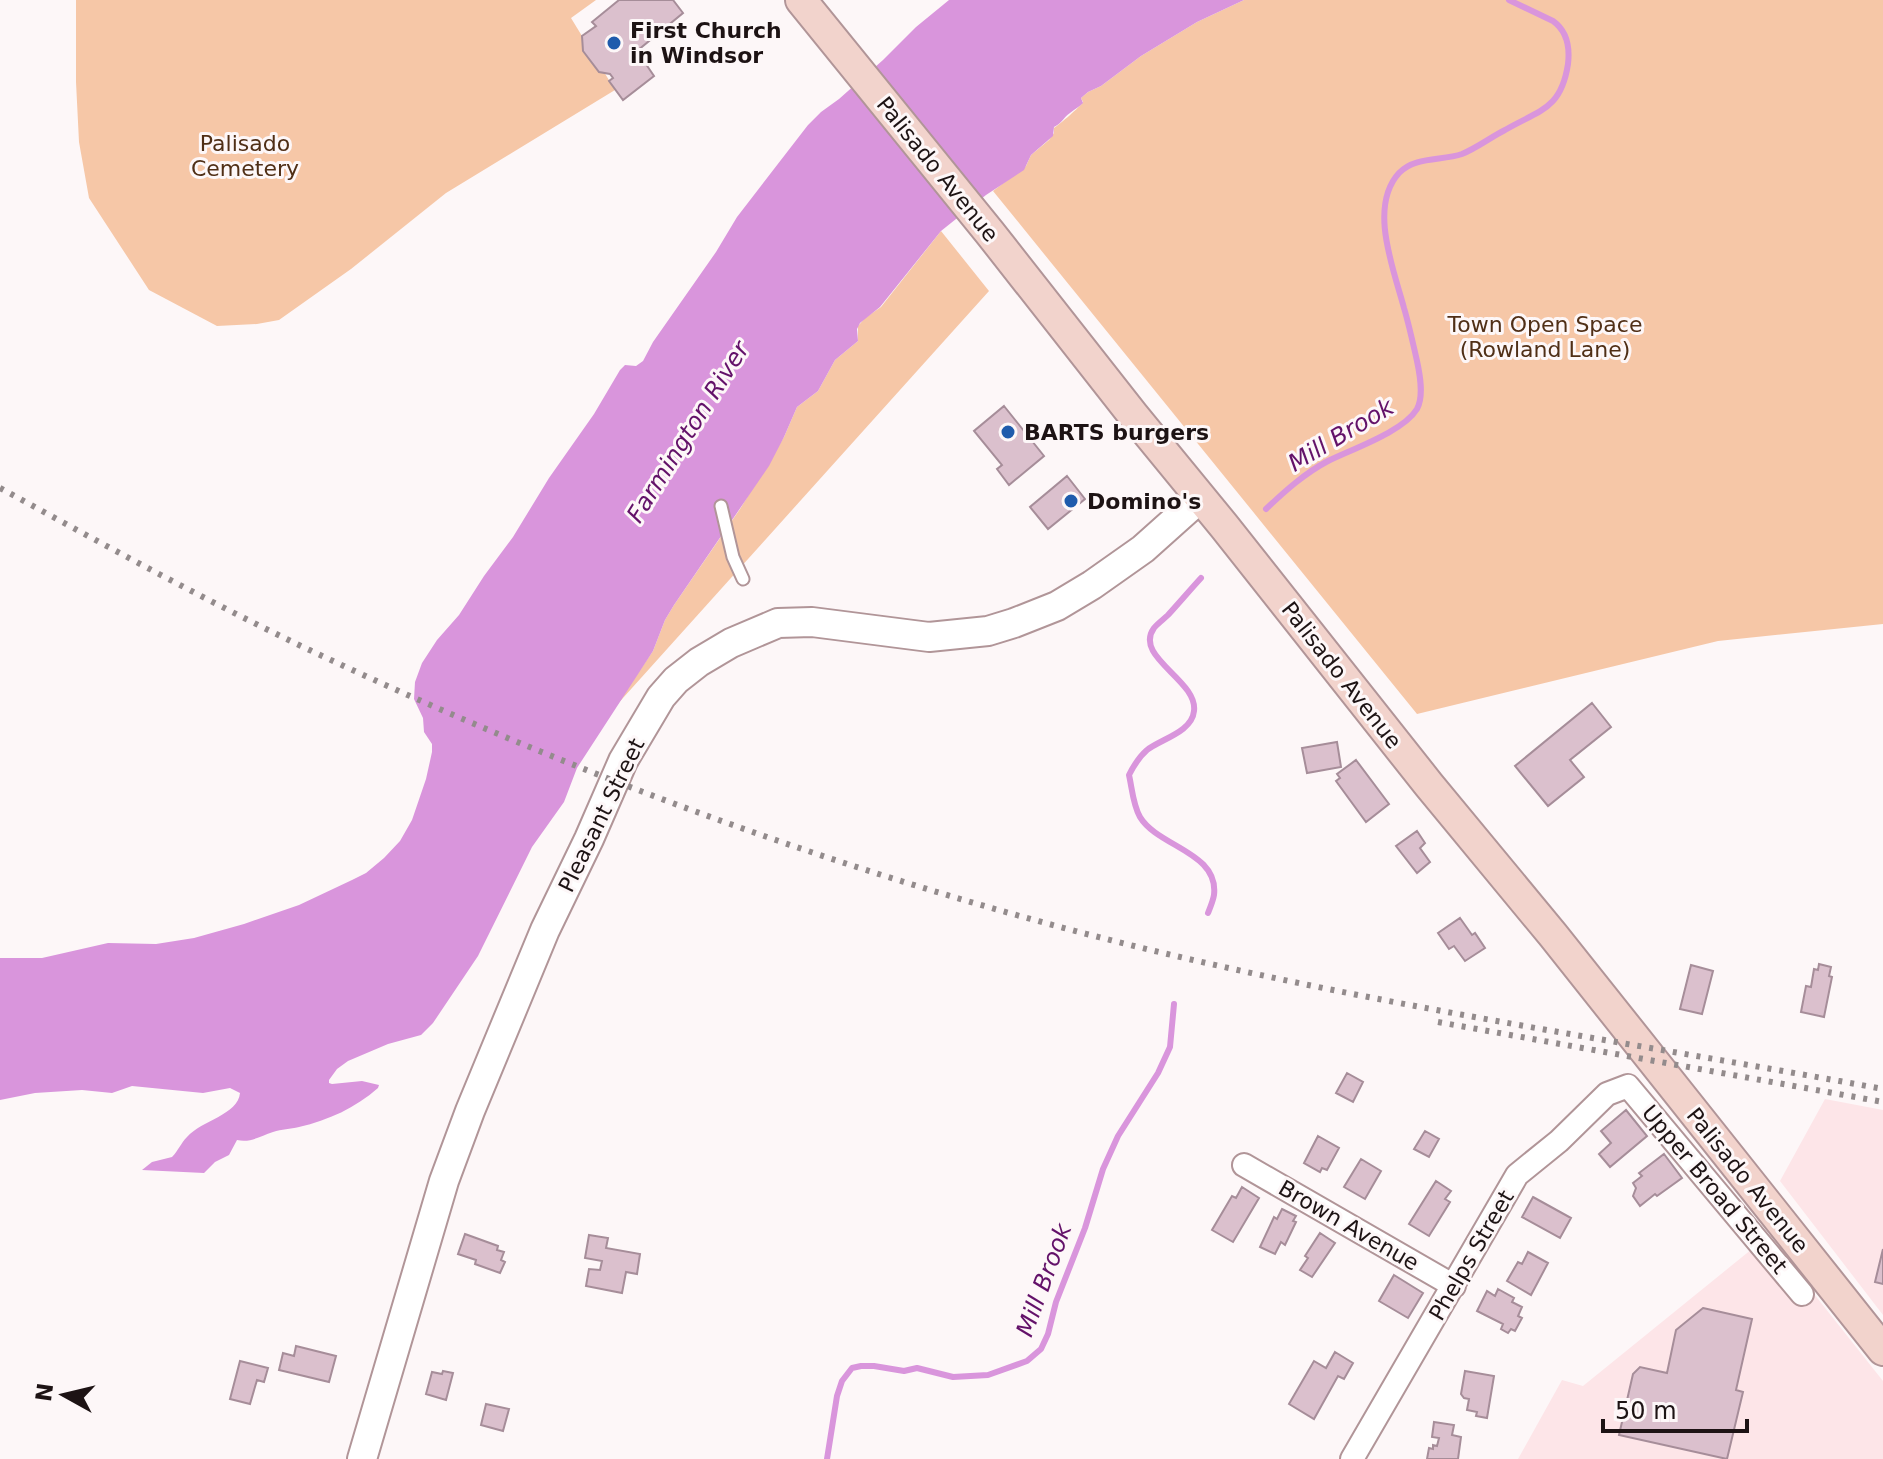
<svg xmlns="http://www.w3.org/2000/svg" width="1883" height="1459" font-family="'DejaVu Sans',sans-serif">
	<rect width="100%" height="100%" fill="#fdf7f8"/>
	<path fill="#fde5e8" d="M 1825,1099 L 1883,1110 L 1883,1315 L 1780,1181 Z
		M 1768,1236 L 1883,1381 L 1883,1459 L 1518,1459 L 1562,1380 L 1583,1386 Z"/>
	<path fill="#f6c7a7" d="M 76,0 L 596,0 L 571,18 L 615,90 L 446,193 L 351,269 L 279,320 L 257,324 L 217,326 L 149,290 L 89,198 L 79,142 L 76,82 Z
		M 1244,0 L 1883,0 L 1883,624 L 1718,641 L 1417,714 L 993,191 L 1026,166 L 1031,155 L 1049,140 L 1054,133 L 1054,128 C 1060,124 1080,107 1083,102 L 1081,98 L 1088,92 L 1101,86 L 1141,56 L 1197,22 Z
		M 941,231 L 989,291 L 614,708 L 653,651 L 665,620 L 674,605 L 740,509 L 784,437 L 797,407 L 818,391 L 835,360 L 858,341 L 858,326 L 865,318 L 881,307 Z"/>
	<path fill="#d995dc" d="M 949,0 L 1244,0 L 1197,22 L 1141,56 L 1101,86 L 1088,92 L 1081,98 L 1083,103 C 1079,107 1075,109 1070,113 C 1063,118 1063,122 1054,127 L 1053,136 L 1031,155 L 1024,170 L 986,195 L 941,231 L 880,307 L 860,323 L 857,329 L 858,341 L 835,360 L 818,391 L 797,407 L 784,437 L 769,466 L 674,605 L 665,620 L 653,651 L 577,768 L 564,802 L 532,847 L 478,956 L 433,1023 L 421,1035 L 388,1044 L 348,1061 L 337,1069 L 329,1080 L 329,1083 L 332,1084 L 362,1081 L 379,1085 L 378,1088 C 355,1108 329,1120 299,1127 C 290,1129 282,1129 273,1132 C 260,1136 251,1143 237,1140 L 229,1155 L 215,1162 L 204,1173 L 142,1170 L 152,1162 L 172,1157 C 178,1151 181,1143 187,1137 C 202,1120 238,1115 240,1093 L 230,1088 L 203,1093 L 132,1086 L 112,1093 L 82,1090 L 35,1093 L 0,1100 L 0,958 L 42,958 L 108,943 L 156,944 L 194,938 L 244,924 L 299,905 L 352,880 L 366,873 L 384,858 L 400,841 L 412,820 L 426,779 L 432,752 L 432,744 L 424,732 L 423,718 L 414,699 L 415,682 L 422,663 L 437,640 L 459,615 L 484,576 L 513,537 L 549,478 L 594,414 L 620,370 L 625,365 L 636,366 L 643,361 L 653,342 L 716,252 L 737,217 L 808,125 L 821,112 L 839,99 L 883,60 L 916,27 Z"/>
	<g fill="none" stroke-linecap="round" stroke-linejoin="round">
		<path stroke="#d995dc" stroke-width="6" d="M 1266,509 C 1285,491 1305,473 1328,461 C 1352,449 1403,432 1417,409 C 1424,396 1420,375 1417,361 C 1413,343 1409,325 1404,308 C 1394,270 1368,207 1399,173 C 1415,156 1442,161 1462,154 C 1477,148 1491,137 1505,130 C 1539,110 1561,110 1568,64 C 1570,47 1567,31 1553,21 L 1509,0
			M 1201,578 C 1190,590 1179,603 1168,615 C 1164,619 1158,623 1154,628 C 1133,657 1198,680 1194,711 C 1192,732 1161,739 1147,750 C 1139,757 1134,765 1129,775 C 1132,788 1133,805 1140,817 C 1158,847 1219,852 1214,895 C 1213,901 1210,908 1208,913
			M 827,1459 L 837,1396 L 842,1381 L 852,1368 L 861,1366 L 874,1366 L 904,1371 L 917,1368 L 953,1377 L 988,1375 L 1027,1361 L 1041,1349 L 1048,1334 L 1056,1302 L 1085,1228 L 1103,1169 L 1118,1136 L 1158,1073 L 1170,1047 L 1174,1004"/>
	</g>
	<path fill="#dbc0cd" stroke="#a68d99" stroke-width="2" d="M 619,0 L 673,0 L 683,13 L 637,51 L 654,76 L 623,100 L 609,81 L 613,78 L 610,74 L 599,72 L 583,51 L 582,36 L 596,26 L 592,22 Z
		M 1004,406 L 1044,456 L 1009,485 L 997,469 L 1002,465 L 974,431 Z
		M 1067,476 L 1085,499 L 1048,529 L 1030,507 Z
		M 1592,703 L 1611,727 L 1570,760 L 1584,777 L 1548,806 L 1515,766 Z
		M 1337,742 L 1341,767 L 1307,773 L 1302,748 Z
		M 1356,760 L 1389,804 L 1366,822 L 1336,781 L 1340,778 L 1337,774 Z
		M 1417,831 L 1425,843 L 1420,848 L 1430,862 L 1417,873 L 1396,846 Z
		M 1460,918 L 1472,935 L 1475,933 L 1485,948 L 1465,961 L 1454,946 L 1449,949 L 1438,933 Z
		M 1819,964 L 1831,967 L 1829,976 L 1832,977 L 1824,1017 L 1801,1012 L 1806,986 L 1811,987 L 1814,969 L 1818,970 Z
		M 1691,965 L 1713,971 L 1702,1014 L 1680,1009 Z
		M 1347,1073 L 1363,1082 L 1353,1102 L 1336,1093 Z
		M 1626,1110 L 1647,1136 L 1610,1167 L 1599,1154 L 1611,1143 L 1601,1131 Z
		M 1425,1131 L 1439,1139 L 1429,1157 L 1414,1149 Z
		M 1318,1136 L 1339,1148 L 1327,1170 L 1322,1168 L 1320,1172 L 1304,1163 Z
		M 1664,1154 L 1682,1178 L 1657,1196 L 1655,1194 L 1640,1206 L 1633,1196 L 1636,1188 L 1633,1183 L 1642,1176 L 1639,1173 Z
		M 1361,1159 L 1381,1171 L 1365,1199 L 1344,1187 Z
		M 1436,1181 L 1451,1191 L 1445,1199 L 1450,1202 L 1429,1236 L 1409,1224 Z
		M 1242,1187 L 1259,1198 L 1233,1242 L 1212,1230 L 1232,1196 L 1236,1198 Z
		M 1533,1197 L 1571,1218 L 1560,1238 L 1522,1217 Z
		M 1282,1209 L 1296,1216 L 1293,1221 L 1296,1222 L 1285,1245 L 1281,1242 L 1275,1254 L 1260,1247 L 1274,1217 L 1277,1219 Z
		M 1320,1233 L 1335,1243 L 1312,1277 L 1300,1270 L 1308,1258 L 1305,1256 Z
		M 465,1234 L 498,1246 L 497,1250 L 504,1252 L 501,1260 L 505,1262 L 500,1273 L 475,1264 L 476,1260 L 458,1254 Z
		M 589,1235 L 608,1238 L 606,1248 L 640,1254 L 637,1274 L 626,1272 L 622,1293 L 586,1286 L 589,1269 L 600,1270 L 602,1261 L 585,1258 Z
		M 1883,1249 L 1883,1284 L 1875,1282 Z
		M 1528,1252 L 1548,1263 L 1531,1295 L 1507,1281 L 1518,1262 L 1522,1264 Z
		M 1394,1275 L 1423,1293 L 1408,1318 L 1379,1301 Z
		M 1498,1289 L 1514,1298 L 1512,1302 L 1522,1307 L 1518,1316 L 1522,1318 L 1515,1331 L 1511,1329 L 1508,1333 L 1501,1329 L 1503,1324 L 1477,1311 L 1487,1291 L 1495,1296 Z
		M 1703,1308 L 1752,1319 L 1736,1390 L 1743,1392 L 1727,1459 L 1619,1435 L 1633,1374 L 1640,1367 L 1667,1373 L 1676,1330 Z
		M 296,1346 L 336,1356 L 329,1382 L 279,1370 L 283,1353 L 294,1356 Z
		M 1335,1352 L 1353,1363 L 1344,1379 L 1338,1376 L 1314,1419 L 1289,1404 L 1314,1361 L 1326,1368 Z
		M 240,1361 L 268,1368 L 264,1382 L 257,1380 L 250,1404 L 230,1399 Z
		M 443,1371 L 453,1373 L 446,1400 L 426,1394 L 432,1372 L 442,1374 Z
		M 1465,1371 L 1494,1376 L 1487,1418 L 1476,1416 L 1477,1412 L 1467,1410 L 1469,1399 L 1464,1398 L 1461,1394 Z
		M 486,1404 L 509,1409 L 503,1431 L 481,1425 Z
		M 1434,1422 L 1454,1425 L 1452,1435 L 1461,1437 L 1458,1459 L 1427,1459 L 1429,1448 L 1433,1449 L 1433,1445 L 1437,1446 L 1439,1438 L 1432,1437 Z"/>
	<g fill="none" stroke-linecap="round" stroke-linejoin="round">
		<g stroke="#b19598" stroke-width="15">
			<path id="service" d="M 721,506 L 733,557 L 743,579"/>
		</g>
		<g stroke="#b19598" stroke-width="26">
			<path id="minor" d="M 1244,1165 L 1454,1286
				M 1352,1459 L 1517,1175 L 1559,1141 L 1607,1094 L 1628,1086 L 1802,1294"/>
		</g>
		<g stroke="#b19598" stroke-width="32">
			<path id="tertiary" d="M 362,1459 L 444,1181 L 470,1111 L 545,930 L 589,839 L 623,761 L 661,697 L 676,680 L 699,662 L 731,643 L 778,623 L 812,622 L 929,637 L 988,631 L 1014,623 L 1057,606 L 1092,585 L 1143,549 L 1200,498"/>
		</g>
		<g stroke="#b19598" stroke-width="34">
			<path id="secondary" d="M 801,0 L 990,233 L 1133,415 L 1224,526 L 1429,785 L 1553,935 L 1883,1350"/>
		</g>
		<use href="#service" stroke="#fff" stroke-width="11"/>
		<use href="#minor" stroke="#fff" stroke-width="22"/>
		<use href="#tertiary" stroke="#fff" stroke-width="28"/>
		<use href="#secondary" stroke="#f2d3cc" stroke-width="30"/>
		<path stroke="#938b8c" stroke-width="6" stroke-dasharray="4 8" stroke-linecap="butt" d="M 0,488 C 99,542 199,597 301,646 C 563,770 836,871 1118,942 C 1370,1005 1628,1042 1883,1089
			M 1438,1022 L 1883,1102"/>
	</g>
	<g fill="#1f5bac" stroke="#fdf7f8" stroke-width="3">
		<circle cx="614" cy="43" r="8"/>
		<circle cx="1008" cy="432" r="8"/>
		<circle cx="1071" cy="501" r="8"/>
	</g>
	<g text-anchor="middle" stroke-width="6" stroke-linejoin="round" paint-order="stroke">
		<g font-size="22" font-weight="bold" fill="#1d1314" stroke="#fdf7f8" text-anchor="start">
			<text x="630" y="38">First Church<tspan x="630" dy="25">in Windsor</tspan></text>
			<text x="1024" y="440">BARTS burgers</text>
			<text x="1087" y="509">Domino's</text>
		</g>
		<g font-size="22" fill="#502f16" stroke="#fdf7f8">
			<text x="245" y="151">Palisado<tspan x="245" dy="25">Cemetery</tspan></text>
			<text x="1545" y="332">Town Open Space<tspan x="1545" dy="25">(Rowland Lane)</tspan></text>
		</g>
		<g font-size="22" fill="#1d1314" stroke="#fdf7f8">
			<text transform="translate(938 169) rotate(51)" y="8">Palisado Avenue</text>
			<text transform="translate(1342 675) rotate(52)" y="8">Palisado Avenue</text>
			<text transform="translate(601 815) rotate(-64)" y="8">Pleasant Street</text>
			<text transform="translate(1748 1180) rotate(51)" y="8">Palisado Avenue</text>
			<text transform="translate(1715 1189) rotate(50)" y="8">Upper Broad Street</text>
			<text transform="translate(1349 1225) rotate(30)" y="8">Brown Avenue</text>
			<text transform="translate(1471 1255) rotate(-60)" y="8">Phelps Street</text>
		</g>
		<g font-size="24" font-style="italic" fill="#631169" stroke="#fdf7f8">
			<text transform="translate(688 432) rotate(-58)" y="8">Farmington River</text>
			<text transform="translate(1341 435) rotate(-31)" y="8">Mill Brook</text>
			<text transform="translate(1044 1280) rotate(-70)" y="8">Mill Brook</text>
		</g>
	</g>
	<g transform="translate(64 1395) rotate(278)" stroke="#fdf7f8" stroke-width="6" paint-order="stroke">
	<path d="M0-6L14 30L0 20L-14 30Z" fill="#1d1314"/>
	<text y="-12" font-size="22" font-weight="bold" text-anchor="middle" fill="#1d1314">N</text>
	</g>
	<path d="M1603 1419v12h144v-12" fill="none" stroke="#1d1314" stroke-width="4"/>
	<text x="1615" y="1419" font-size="24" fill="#1d1314" stroke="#fdf7f8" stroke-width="6" paint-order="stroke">50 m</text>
</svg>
